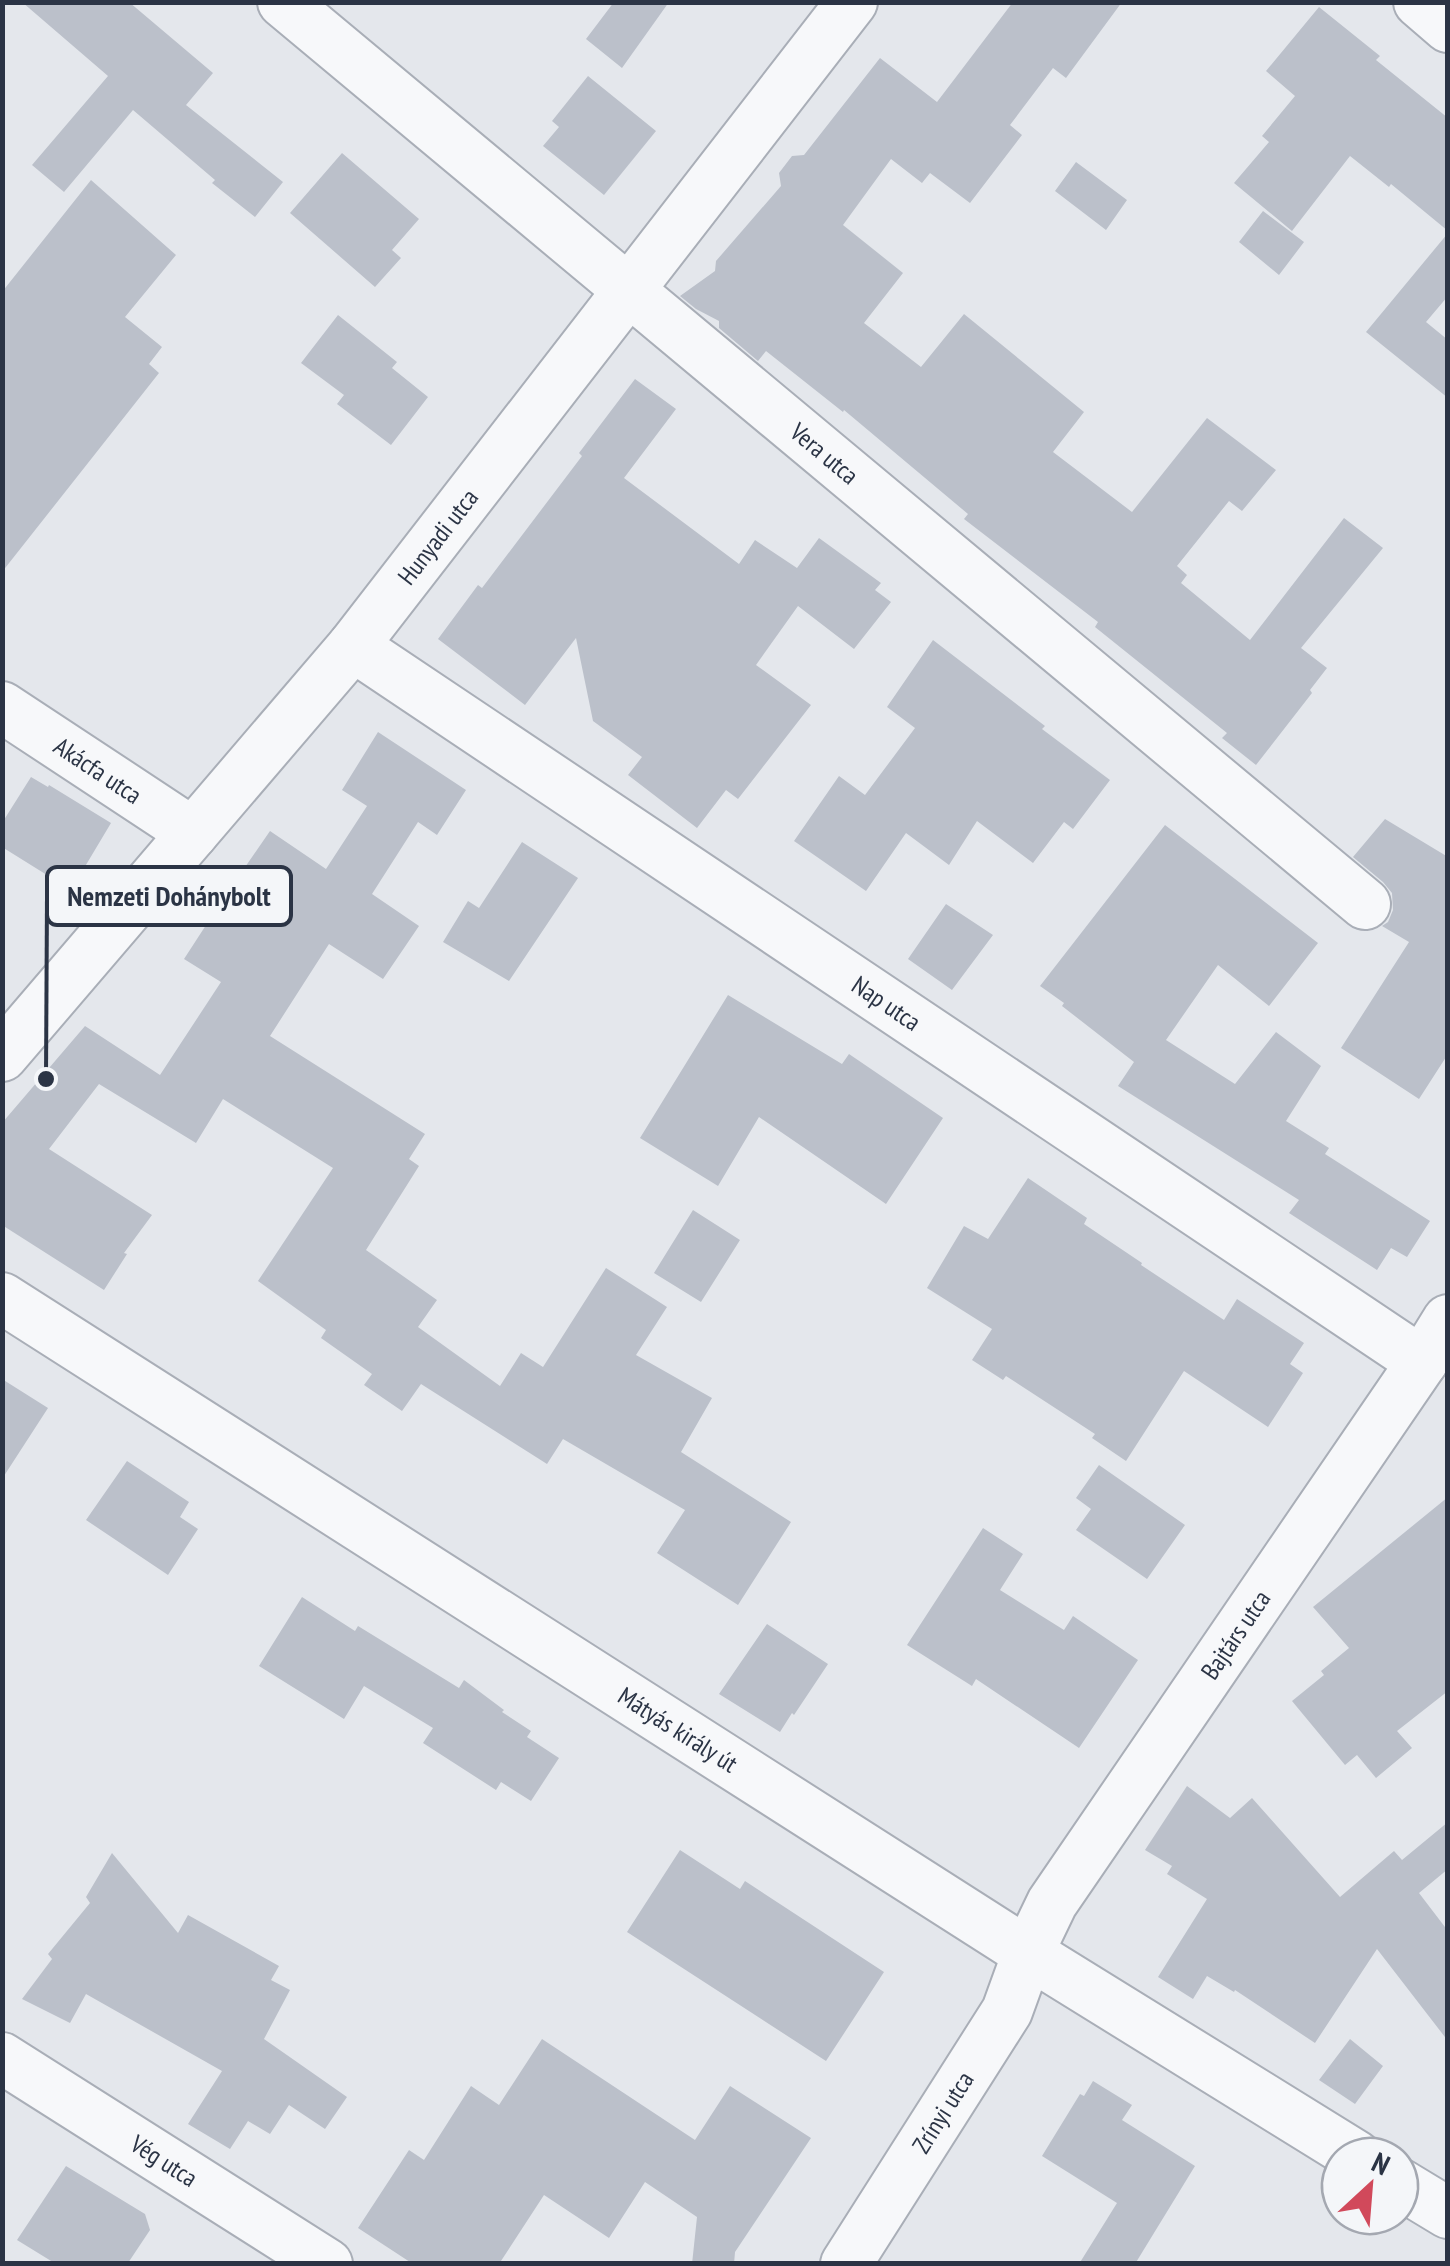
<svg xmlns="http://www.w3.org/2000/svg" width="1450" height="2266" font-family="'PT Sans Narrow',sans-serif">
	<rect width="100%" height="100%" fill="#e4e7ec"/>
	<path fill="#bbc0ca" d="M 22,2 L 129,2 L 213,73 L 186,105 L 283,182 L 255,217 L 212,183 L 215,180 L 133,110 L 64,192 L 32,165 L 108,76 Z
		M 614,2 L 669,2 L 622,68 L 586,39 Z
		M 1013,2 L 1122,2 L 1066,78 L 1053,68 L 1010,125 L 1022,135 L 970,203 L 930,173 L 922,183 L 891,159 L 843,225 L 903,273 L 864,323 L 921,367 L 964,314 L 1084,412 L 1053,452 L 1132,512 L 1207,418 L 1276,470 L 1242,511 L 1229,501 L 1177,566 L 1187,575 L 1181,583 L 1250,640 L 1344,518 L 1383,548 L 1301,648 L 1327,668 L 1310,690 L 1312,693 L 1256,765 L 1222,738 L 1227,733 L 1095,627 L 1098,622 L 964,519 L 968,514 L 844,410 L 843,412 L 766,351 L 758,361 L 719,328 L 719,321 L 696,309 L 680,296 L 715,271 L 716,261 L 781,186 L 779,173 L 792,156 L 804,155 L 880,58 L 937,102 Z
		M 1319,7 L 1380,56 L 1376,60 L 1448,118 L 1448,231 L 1391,184 L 1389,187 L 1350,156 L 1292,231 L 1234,183 L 1269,142 L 1262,136 L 1295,96 L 1266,71 Z
		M 588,76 L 656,131 L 604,195 L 543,146 L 559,127 L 552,121 Z
		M 342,153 L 419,219 L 392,250 L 401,258 L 375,287 L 290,213 Z
		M 1076,162 L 1127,200 L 1106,230 L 1055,191 Z
		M 91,180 L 176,255 L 125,317 L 162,347 L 149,364 L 159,373 L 2,572 L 2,292 Z
		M 1263,211 L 1304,242 L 1279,275 L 1239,242 Z
		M 1448,233 L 1448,296 L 1426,322 L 1448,340 L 1448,398 L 1366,332 Z
		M 338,315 L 397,362 L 392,368 L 428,397 L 391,445 L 337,404 L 344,395 L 301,363 Z
		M 635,379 L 676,409 L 624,478 L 739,564 L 755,540 L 797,568 L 819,538 L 881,583 L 875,590 L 891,602 L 854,649 L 798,606 L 756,665 L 811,705 L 738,799 L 726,790 L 697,828 L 628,775 L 642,757 L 593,721 L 576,638 L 525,705 L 438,639 L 478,585 L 482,588 L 582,456 L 579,453 Z
		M 933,640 L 1045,726 L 1042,729 L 1110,780 L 1073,829 L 1064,822 L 1033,863 L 977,821 L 949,865 L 906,833 L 866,891 L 794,841 L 839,776 L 865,795 L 915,728 L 887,707 Z
		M 378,732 L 466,790 L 437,835 L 418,822 L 372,894 L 419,926 L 383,979 L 329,944 L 270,1036 L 425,1134 L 409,1159 L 419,1166 L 366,1250 L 437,1300 L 418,1327 L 500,1386 L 521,1353 L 543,1367 L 606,1268 L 667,1307 L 636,1355 L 712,1398 L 681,1452 L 791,1522 L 738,1605 L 657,1553 L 685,1510 L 563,1439 L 547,1464 L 421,1384 L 402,1411 L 364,1385 L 372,1374 L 321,1338 L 326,1330 L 258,1281 L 333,1168 L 223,1099 L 196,1143 L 99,1084 L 49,1149 L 152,1215 L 124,1253 L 127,1254 L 104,1290 L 2,1225 L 2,1123 L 85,1026 L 160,1075 L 221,982 L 184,959 L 221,902 L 270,831 L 326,869 L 367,806 L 342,790 Z
		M 31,777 L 48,787 L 49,785 L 111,823 L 71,890 L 2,847 L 2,823 Z
		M 1385,819 L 1448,857 L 1448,1054 L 1419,1099 L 1341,1048 L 1409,942 L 1382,926 L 1388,922 L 1393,910 L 1392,893 L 1383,882 L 1353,857 Z
		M 1165,825 L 1318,943 L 1269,1006 L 1218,965 L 1166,1040 L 1235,1084 L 1276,1032 L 1321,1066 L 1286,1121 L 1329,1148 L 1325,1154 L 1430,1221 L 1407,1257 L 1391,1248 L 1377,1270 L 1289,1213 L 1299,1200 L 1118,1086 L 1134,1062 L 1062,1006 L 1064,1003 L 1040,986 Z
		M 522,842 L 578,878 L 509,981 L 443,942 L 468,901 L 479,908 Z
		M 946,904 L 993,935 L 952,990 L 908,959 Z
		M 728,995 L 842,1064 L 849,1054 L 943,1118 L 886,1204 L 759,1117 L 718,1186 L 640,1138 Z
		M 1028,1178 L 1087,1218 L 1084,1224 L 1142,1263 L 1141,1265 L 1224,1320 L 1237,1299 L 1304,1343 L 1290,1364 L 1303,1373 L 1268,1427 L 1184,1371 L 1126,1461 L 1092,1438 L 1095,1434 L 1006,1376 L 1003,1380 L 972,1360 L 992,1329 L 927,1288 L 964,1226 L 988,1239 Z
		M 693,1210 L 740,1240 L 701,1302 L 654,1273 Z
		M 2,1379 L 48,1408 L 2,1479 Z
		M 127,1461 L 189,1502 L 180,1517 L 198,1529 L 168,1575 L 86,1520 Z
		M 1099,1465 L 1185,1525 L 1147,1579 L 1076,1530 L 1091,1509 L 1076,1498 Z
		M 1448,1497 L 1448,1691 L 1397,1731 L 1412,1748 L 1376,1778 L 1357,1755 L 1345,1765 L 1292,1701 L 1324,1675 L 1321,1671 L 1349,1648 L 1313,1607 Z
		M 983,1528 L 1023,1554 L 1000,1590 L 1064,1630 L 1073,1616 L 1138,1660 L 1079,1748 L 976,1679 L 972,1686 L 907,1645 Z
		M 302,1597 L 355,1631 L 358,1626 L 459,1688 L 464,1680 L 504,1710 L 502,1712 L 531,1731 L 527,1737 L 559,1758 L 531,1801 L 501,1782 L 496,1790 L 423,1743 L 433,1728 L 364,1686 L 344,1719 L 259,1666 Z
		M 767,1624 L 828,1664 L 794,1715 L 792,1713 L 780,1732 L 719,1694 Z
		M 1187,1786 L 1230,1818 L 1252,1798 L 1340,1897 L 1394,1851 L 1402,1860 L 1448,1822 L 1448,1869 L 1419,1893 L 1448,1931 L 1448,2041 L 1377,1949 L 1315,2043 L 1235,1990 L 1234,1992 L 1207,1976 L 1193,1999 L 1158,1977 L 1207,1899 L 1167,1874 L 1172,1866 L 1145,1850 Z
		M 680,1850 L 740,1889 L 745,1881 L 884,1972 L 826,2061 L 627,1932 Z
		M 112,1853 L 178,1933 L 188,1915 L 279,1966 L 271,1980 L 290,1990 L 264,2039 L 347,2097 L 325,2129 L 289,2105 L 270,2134 L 248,2121 L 230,2149 L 188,2124 L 222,2071 L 86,1994 L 70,2023 L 22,1999 L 52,1959 L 48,1954 L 90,1903 L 86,1897 Z
		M 542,2039 L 695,2140 L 730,2086 L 811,2138 L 735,2252 L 734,2264 L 692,2264 L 697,2217 L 645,2182 L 609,2238 L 544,2195 L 499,2264 L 413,2264 L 358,2228 L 409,2150 L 424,2160 L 471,2086 L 499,2105 Z
		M 1350,2039 L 1383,2066 L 1355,2104 L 1319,2080 Z
		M 1093,2081 L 1132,2105 L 1122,2120 L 1195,2166 L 1135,2264 L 1079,2264 L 1117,2203 L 1042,2156 L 1080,2094 L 1084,2096 Z
		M 66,2166 L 145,2214 L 150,2230 L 128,2263 L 56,2264 L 17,2240 Z"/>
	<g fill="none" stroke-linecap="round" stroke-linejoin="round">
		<g stroke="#a9aeb7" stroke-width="54">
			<g id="minor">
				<path id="s1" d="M 283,2 L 1365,904"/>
				<path d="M 1419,2 L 1448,27"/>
				<path id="s2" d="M 353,646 L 1422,1362"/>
				<path id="s3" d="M 2,707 L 193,833"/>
				<path id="s4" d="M 2,1056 L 353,646 L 852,2"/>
				<path id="s5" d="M 2,1298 L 1028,1953 L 1356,2156"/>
				<path id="s6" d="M 2,2058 L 327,2264"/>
				<path d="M 1400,2184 L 1448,2213"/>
				<path id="s7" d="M 846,2264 L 1007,2011 L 1028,1953 L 1052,1903 L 1422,1362 L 1448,1320"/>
			</g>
		</g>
		<use href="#minor" stroke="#f7f8fa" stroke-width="50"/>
	</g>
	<g text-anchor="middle" stroke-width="9" stroke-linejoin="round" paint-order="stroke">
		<g font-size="25" fill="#2b3445" stroke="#f4f6f9">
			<text dy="9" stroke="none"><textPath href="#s1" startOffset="705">Vera utca</textPath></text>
			<text dy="9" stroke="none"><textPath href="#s4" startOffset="678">Hunyadi utca</textPath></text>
			<text dy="9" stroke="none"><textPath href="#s3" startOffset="115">Akácfa utca</textPath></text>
			<text dy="9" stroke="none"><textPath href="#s2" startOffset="642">Nap utca</textPath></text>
			<text dy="9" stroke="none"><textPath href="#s7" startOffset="742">Bajtárs utca</textPath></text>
			<text dy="9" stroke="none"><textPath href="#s5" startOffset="802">Mátyás király út</textPath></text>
			<text dy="9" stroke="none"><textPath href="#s7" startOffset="180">Zrínyi utca</textPath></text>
			<text dy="9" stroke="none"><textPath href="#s6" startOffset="192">Vég utca</textPath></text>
		</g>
	</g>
	<path fill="none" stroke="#2b3445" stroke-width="4" d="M46 1079L47 896"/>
	<circle fill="#2b3445" stroke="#f4f6f9" stroke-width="4" cx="46" cy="1079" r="10"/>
	<rect fill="#f4f6f9" stroke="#2b3445" stroke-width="4" x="47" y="867" width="244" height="58" rx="10"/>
	<g font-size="28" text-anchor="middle" font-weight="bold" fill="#2b3445">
		<text x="169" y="906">Nemzeti Dohánybolt</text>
	</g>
	<rect width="1450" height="2266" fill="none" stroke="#2b3445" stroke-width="10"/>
	<g transform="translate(1370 2186) rotate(26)"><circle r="48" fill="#f4f6f9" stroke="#a4a8b1" stroke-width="2.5"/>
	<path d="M0-8L18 38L0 25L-18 38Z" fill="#d1495b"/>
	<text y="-15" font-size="28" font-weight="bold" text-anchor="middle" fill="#2b3445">N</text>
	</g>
</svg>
